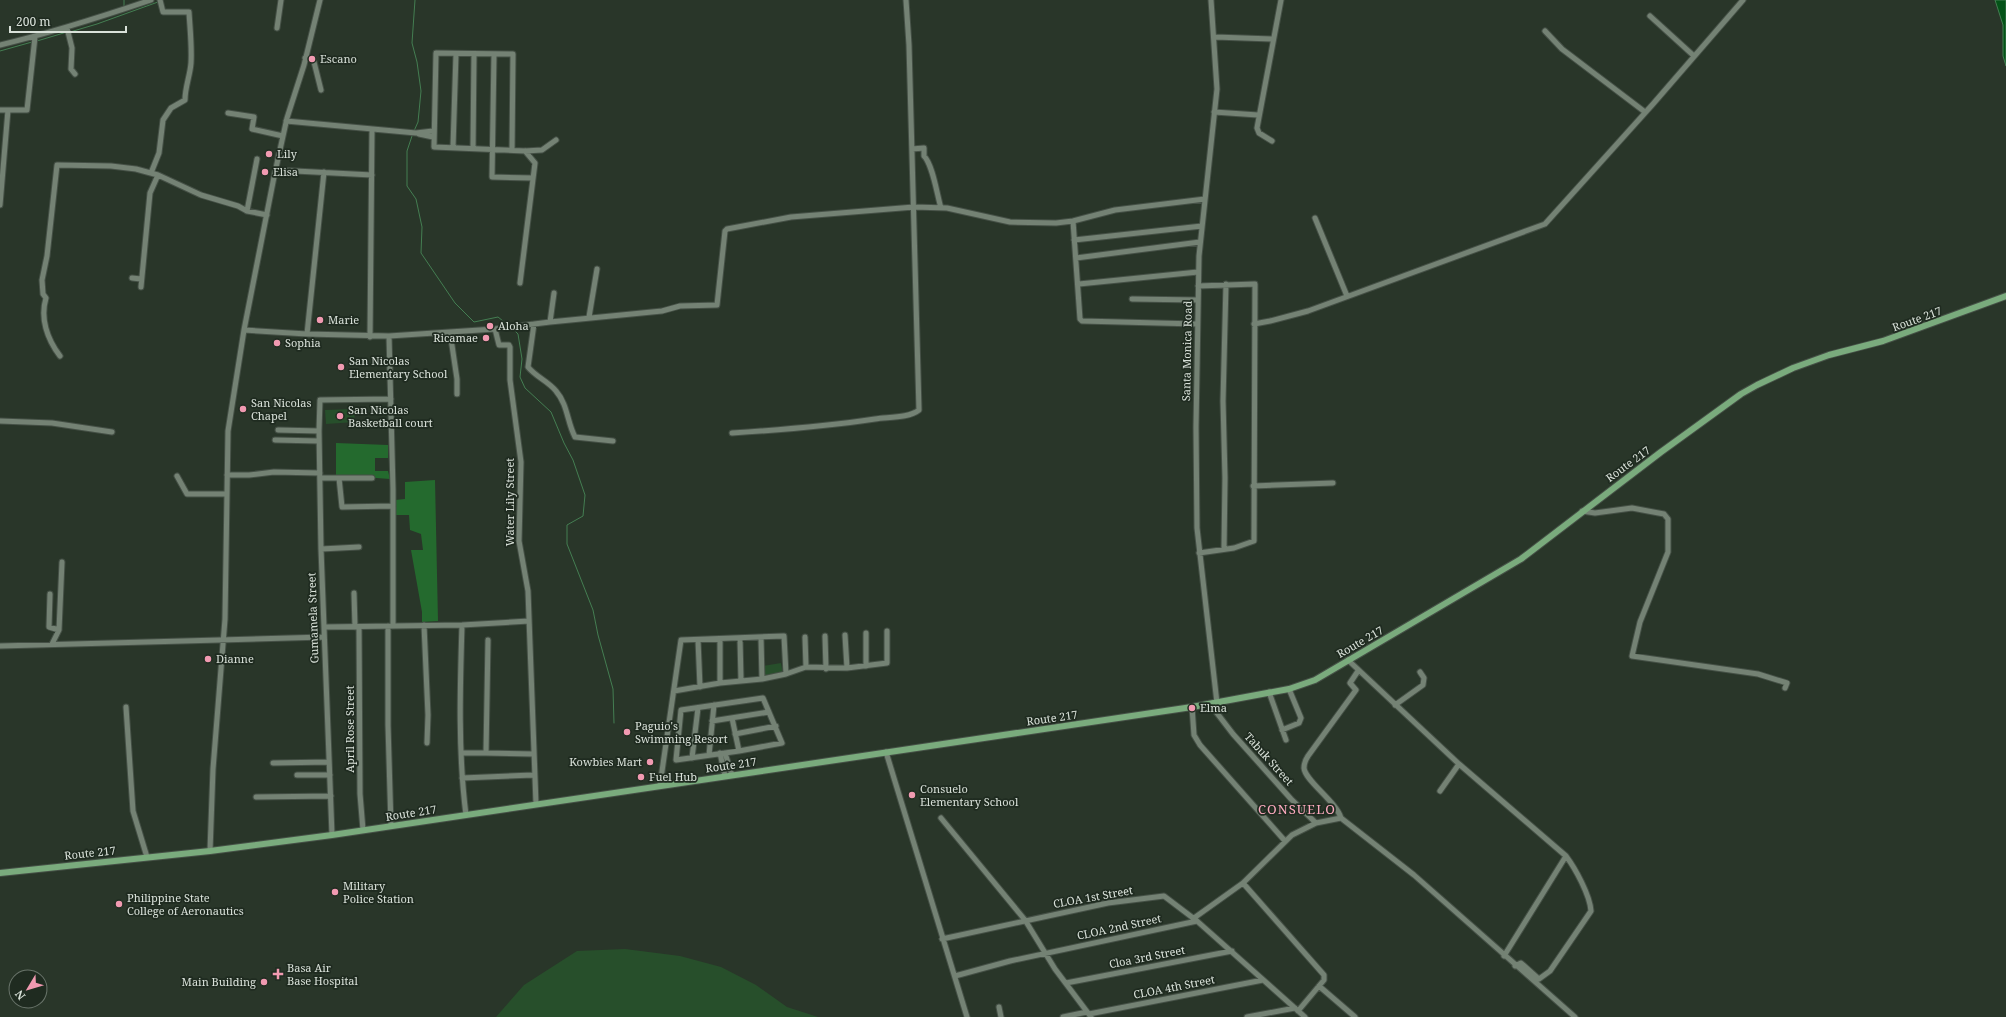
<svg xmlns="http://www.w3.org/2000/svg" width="2006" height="1017" font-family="'Noto Serif',serif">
	<rect width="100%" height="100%" fill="#293629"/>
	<path fill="#274f2b" d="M 354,409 L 355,422 L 326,424 L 325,410 Z
		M 781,663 L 783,674 L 765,677 L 763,666 Z
		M 625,949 L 680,956 L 721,967 L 756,985 L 787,1007 L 818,1017 L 496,1017 L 524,985 L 577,951 Z"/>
	<path fill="#246a2e" d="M 336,443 L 388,445 L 388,458 L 375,458 L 375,471 L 388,471 L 390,479 L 336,475 Z
		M 435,480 L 438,621 L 422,622 L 422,612 L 411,550 L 423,550 L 421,534 L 410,530 L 409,515 L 395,515 L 395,500 L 405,499 L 405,482 Z"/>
	<path fill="#045318" stroke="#447e52" d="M 1995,0 L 2006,0 L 2006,66 L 2003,56 L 2003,25 Z"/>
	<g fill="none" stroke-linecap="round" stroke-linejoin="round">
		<path stroke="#447e52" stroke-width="1" d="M 124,7 L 124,0
			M 70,32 L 97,24 L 158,2
			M 37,41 L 67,32
			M 0,51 L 32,42
			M 414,131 L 418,122 L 421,91 L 417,62 L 412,43 L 415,0
			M 412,136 L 407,151 L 407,186 L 416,199 L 422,227 L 421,253 L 455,303 L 474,322 L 498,317 L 508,325
			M 512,328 L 518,334 L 522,359 L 520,377 L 525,388 L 551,412 L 564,443 L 573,460 L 585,495 L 583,516 L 567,525 L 567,544 L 593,610 L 598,635 L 613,689 L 614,723"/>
		<g stroke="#455046" stroke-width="7">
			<path id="minor" d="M 1211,0 L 1217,89 L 1199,256 L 1196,427 L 1197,528 L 1217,703
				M 1650,16 L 1694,56
				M 67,28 L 72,48 L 71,69 L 75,74
				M 277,28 L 281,0
				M 1545,31 L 1562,49 L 1645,112
				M 1215,37 L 1273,39
				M 0,45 C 51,33 101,17 151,0
				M 494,54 L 492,177 L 533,178
				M 305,58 L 313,58 L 321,90
				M 0,110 L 27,110 L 35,37
				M 1214,112 L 1258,115
				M 228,113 L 254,117 L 252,129 L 283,136
				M 286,121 L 416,133 L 433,131
				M 419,134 L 433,137
				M 1272,141 L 1259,133 L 1257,128 L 1281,0
				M 453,147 L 456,54
				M 473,148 L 474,54
				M 912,149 L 924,148 L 924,156 C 933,165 937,195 941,208
				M 512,150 L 513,54 L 436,53 L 434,147 L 525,151 L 542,150 L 556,140
				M 276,170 L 372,175
				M 151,173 L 159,153 L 163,120 L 171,108 L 185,100 C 185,87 190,76 191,63 C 192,46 190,29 189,12 L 163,12 L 160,0
				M 0,205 L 8,110
				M 247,211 L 257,159
				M 1315,218 L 1347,296
				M 1073,221 L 1080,319 L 1082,321 L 1197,324
				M 1074,240 L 1202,226
				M 1076,258 L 1200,242
				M 132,278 L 141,279
				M 520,283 L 535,163 L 525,151
				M 1079,284 L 1198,272
				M 1198,286 L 1255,284 L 1254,541 L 1234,548 L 1199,553
				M 141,287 L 150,193 L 158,175
				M 1132,299 L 1197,300
				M 589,317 L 597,269
				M 550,322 L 554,293
				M 534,324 L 528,367 C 536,377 548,381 556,391 C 568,405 567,422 575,437 L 613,441
				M 1254,324 L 1270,321 L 1308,311 L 1545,224 L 1653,104 L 1743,0
				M 495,329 L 499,345 L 509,345 L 510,347 L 510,380 L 521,462 L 519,541 L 528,591 L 536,804
				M 244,330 L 307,334 L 389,336 L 495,329 L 550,322 L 662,311 L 680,306 L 717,305 L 725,231 L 727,229 L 791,217 L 914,207 L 947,208 L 1010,222 L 1056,223 L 1073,221 L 1115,210 L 1205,199
				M 450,332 L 457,379 L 457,394
				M 307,334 L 324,172
				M 389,336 L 393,489 L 393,626
				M 370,337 L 372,129
				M 60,356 C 47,339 40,318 46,298 L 43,294 L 42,280 L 47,256 L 57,165 L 111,166 L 136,169 L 158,175 L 201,195 L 238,206 L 247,211 L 267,215
				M 0,421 L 52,423 L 112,432
				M 278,430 L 319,431
				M 732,433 C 780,430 828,426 875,419 C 889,417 909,418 919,410 L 909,45 L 906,0
				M 275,440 L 319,441
				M 227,475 L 249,475 L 274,472 L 320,473
				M 177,476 L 187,494 L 227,494
				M 321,478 L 372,478
				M 339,478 L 342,507 L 393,506
				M 1253,486 L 1333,483
				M 1582,511 L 1595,513 L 1632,508 L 1664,514 L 1668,519 L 1668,552 L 1640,622 L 1632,656 L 1758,674 L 1787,683 L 1785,688
				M 321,549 L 359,547
				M 1224,549 L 1225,478 L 1223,401 L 1226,284
				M 354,593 L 355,627
				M 50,594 L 49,627 L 59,630
				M 424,625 L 428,715 L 427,743
				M 462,625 C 460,688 458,752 466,815
				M 388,626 L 388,725 L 391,826
				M 324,627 L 462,625 L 529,621
				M 359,627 L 360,794 L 363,830
				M 866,633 L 866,666
				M 845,635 L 847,668
				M 825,636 L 826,669
				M 805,637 L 806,667
				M 761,638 L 762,679
				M 740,639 L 741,680
				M 488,640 L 486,753 L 533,754
				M 698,640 L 700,687
				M 720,640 L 720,683
				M 52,644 L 59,630 L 62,562
				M 0,646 L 324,637
				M 1348,660 L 1459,764 L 1566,856 C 1575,868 1590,895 1591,911 L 1550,971 L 1539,979 L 1521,963 L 1515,966
				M 674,691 L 720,683 L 762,679 L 786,674 L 806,667 L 847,668 L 887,663 L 887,631
				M 1269,692 L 1286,740
				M 763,698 L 782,743 L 739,751 L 676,760 L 681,710 Z
				M 1210,704 L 1233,734 L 1291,799 L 1316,823
				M 1395,705 L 1423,685 L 1424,678 L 1420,672
				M 126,707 L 133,811 L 147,857
				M 1192,707 L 1194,735 L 1200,745 L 1285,841
				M 732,718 L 739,751
				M 712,721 L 769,712
				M 1282,730 L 1299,723 L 1301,718 L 1289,689
				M 735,734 L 776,726
				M 886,752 L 967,1017
				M 461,753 L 486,753
				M 720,753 L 725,776
				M 725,753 L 732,775
				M 709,755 L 714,705
				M 692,758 L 698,708
				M 273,763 L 329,762
				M 297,775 L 330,775
				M 462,778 L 533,775
				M 660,785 L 681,640 L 784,636 L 786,674
				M 1440,791 L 1459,764
				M 256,797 L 331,796
				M 941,818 L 1025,920 L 1055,969 L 1091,1017
				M 1341,818 C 1336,801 1305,781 1304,768 C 1304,764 1306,759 1308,756 L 1356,690 L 1350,683 L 1358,671
				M 332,835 L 321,549 L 319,431 L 320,400 L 391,399
				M 210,851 L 213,769 L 225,619 L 228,431 L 244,330 L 274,177 L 287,118 L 304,65 L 320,0
				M 1243,883 L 1324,975 L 1324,980 L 1298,1011
				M 1194,918 L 1243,883 L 1292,835 L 1316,823 L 1341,818 L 1414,875 L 1575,1017
				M 942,939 L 1108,903 L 1164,896 L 1197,921 L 1305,1017
				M 1504,956 L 1566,856
				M 955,976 L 1010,961 L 1197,921
				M 1066,983 L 1232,951
				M 1319,986 L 1355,1017
				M 999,1007 L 1001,1017
				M 1089,1014 L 1263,980
				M 1063,1017 L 1087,1012
				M 1247,1017 L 1295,1008"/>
		</g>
		<g stroke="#455046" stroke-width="8">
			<path id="major" d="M 0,873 L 210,851 L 332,835 L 1192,707 L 1289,689 L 1315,680 L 1521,559 L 1661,452 L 1741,394 L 1757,385 L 1793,368 L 1829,355 L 1883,341 L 2006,296"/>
		</g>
		<use href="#minor" stroke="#748274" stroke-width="5"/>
		<use href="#major" stroke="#7aab7d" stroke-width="6"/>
	</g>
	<g fill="#f19ab1" stroke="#1f2b20" stroke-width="1.5">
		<circle cx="312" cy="59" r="4"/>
		<circle cx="269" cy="154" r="4"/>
		<circle cx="265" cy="172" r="4"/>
		<circle cx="320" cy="320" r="4"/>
		<circle cx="490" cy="326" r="4"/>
		<circle cx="486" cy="338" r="4"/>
		<circle cx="277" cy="343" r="4"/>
		<circle cx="341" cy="367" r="4"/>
		<circle cx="243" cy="409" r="4"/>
		<circle cx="340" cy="416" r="4"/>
		<circle cx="208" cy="659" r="4"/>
		<circle cx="1192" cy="708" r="4"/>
		<circle cx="627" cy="732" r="4"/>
		<circle cx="650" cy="762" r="4"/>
		<circle cx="641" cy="777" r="4"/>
		<circle cx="912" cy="795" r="4"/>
		<circle cx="335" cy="892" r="4"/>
		<circle cx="119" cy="904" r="4"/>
		<path d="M276 968h4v4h4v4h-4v4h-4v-4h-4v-4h4z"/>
		<circle cx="264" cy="982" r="4"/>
	</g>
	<g text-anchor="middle" stroke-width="3.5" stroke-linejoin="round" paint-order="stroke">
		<g font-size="11" fill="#d9e1d9" stroke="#1f2b20" text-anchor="start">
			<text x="320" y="63">Escano</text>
			<text x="277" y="158">Lily</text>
			<text x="273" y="176">Elisa</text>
			<text x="328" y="324">Marie</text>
			<text x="498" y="330">Aloha</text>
			<text x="478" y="342" text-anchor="end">Ricamae</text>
			<text x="285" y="347">Sophia</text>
			<text x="349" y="365">San Nicolas<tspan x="349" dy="13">Elementary School</tspan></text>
			<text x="251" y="407">San Nicolas<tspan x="251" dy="13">Chapel</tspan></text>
			<text x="348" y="414">San Nicolas<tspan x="348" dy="13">Basketball court</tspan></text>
			<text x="216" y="663">Dianne</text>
			<text x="1200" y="712">Elma</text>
			<text x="635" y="730">Paguio's<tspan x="635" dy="13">Swimming Resort</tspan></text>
			<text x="642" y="766" text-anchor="end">Kowbies Mart</text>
			<text x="649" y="781">Fuel Hub</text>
			<text x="920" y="793">Consuelo<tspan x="920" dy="13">Elementary School</tspan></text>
			<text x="343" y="890">Military<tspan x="343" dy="13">Police Station</tspan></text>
			<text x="127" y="902">Philippine State<tspan x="127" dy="13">College of Aeronautics</tspan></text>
			<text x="287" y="972">Basa Air<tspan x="287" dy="13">Base Hospital</tspan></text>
			<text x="256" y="986" text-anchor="end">Main Building</text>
		</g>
		<g font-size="11" fill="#d9e1d9" stroke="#1f2b20">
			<text transform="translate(1917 319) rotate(-20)" y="4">Route 217</text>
			<text transform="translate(1187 351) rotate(-89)" y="4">Santa Monica Road</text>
			<text transform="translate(1628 464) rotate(-36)" y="4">Route 217</text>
			<text transform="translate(510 502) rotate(-90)" y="4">Water Lily Street</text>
			<text transform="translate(313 618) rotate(-92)" y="4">Gumamela Street</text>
			<text transform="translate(1360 642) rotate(-30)" y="4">Route 217</text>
			<text transform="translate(1052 718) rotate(-8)" y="4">Route 217</text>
			<text transform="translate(350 729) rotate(-90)" y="4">April Rose Street</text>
			<text transform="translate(1269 759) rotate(48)" y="4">Tabuk Street</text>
			<text transform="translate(731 765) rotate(-8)" y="4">Route 217</text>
			<text transform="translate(411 813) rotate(-9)" y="4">Route 217</text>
			<text transform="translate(90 853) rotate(-6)" y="4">Route 217</text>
			<text transform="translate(1093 897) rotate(-10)" y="4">CLOA 1st Street</text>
			<text transform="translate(1119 927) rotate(-12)" y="4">CLOA 2nd Street</text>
			<text transform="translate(1147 957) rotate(-11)" y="4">Cloa 3rd Street</text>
			<text transform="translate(1174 987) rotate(-11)" y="4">CLOA 4th Street</text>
		</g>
		<g font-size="13" letter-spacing="1" fill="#fcaabf" stroke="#1f2b20">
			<text x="1297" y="814">CONSUELO</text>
		</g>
	</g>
	<g transform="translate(28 989) rotate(232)"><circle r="19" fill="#1f2b20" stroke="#69746a"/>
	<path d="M0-3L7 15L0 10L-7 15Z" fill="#f19ab1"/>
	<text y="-6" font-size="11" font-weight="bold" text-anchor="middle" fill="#d9e1d9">N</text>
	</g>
	<path d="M10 26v6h116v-6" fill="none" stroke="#d9e1d9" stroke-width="2"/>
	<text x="16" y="26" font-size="12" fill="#d9e1d9" stroke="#1f2b20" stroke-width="3" paint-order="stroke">200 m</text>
</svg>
